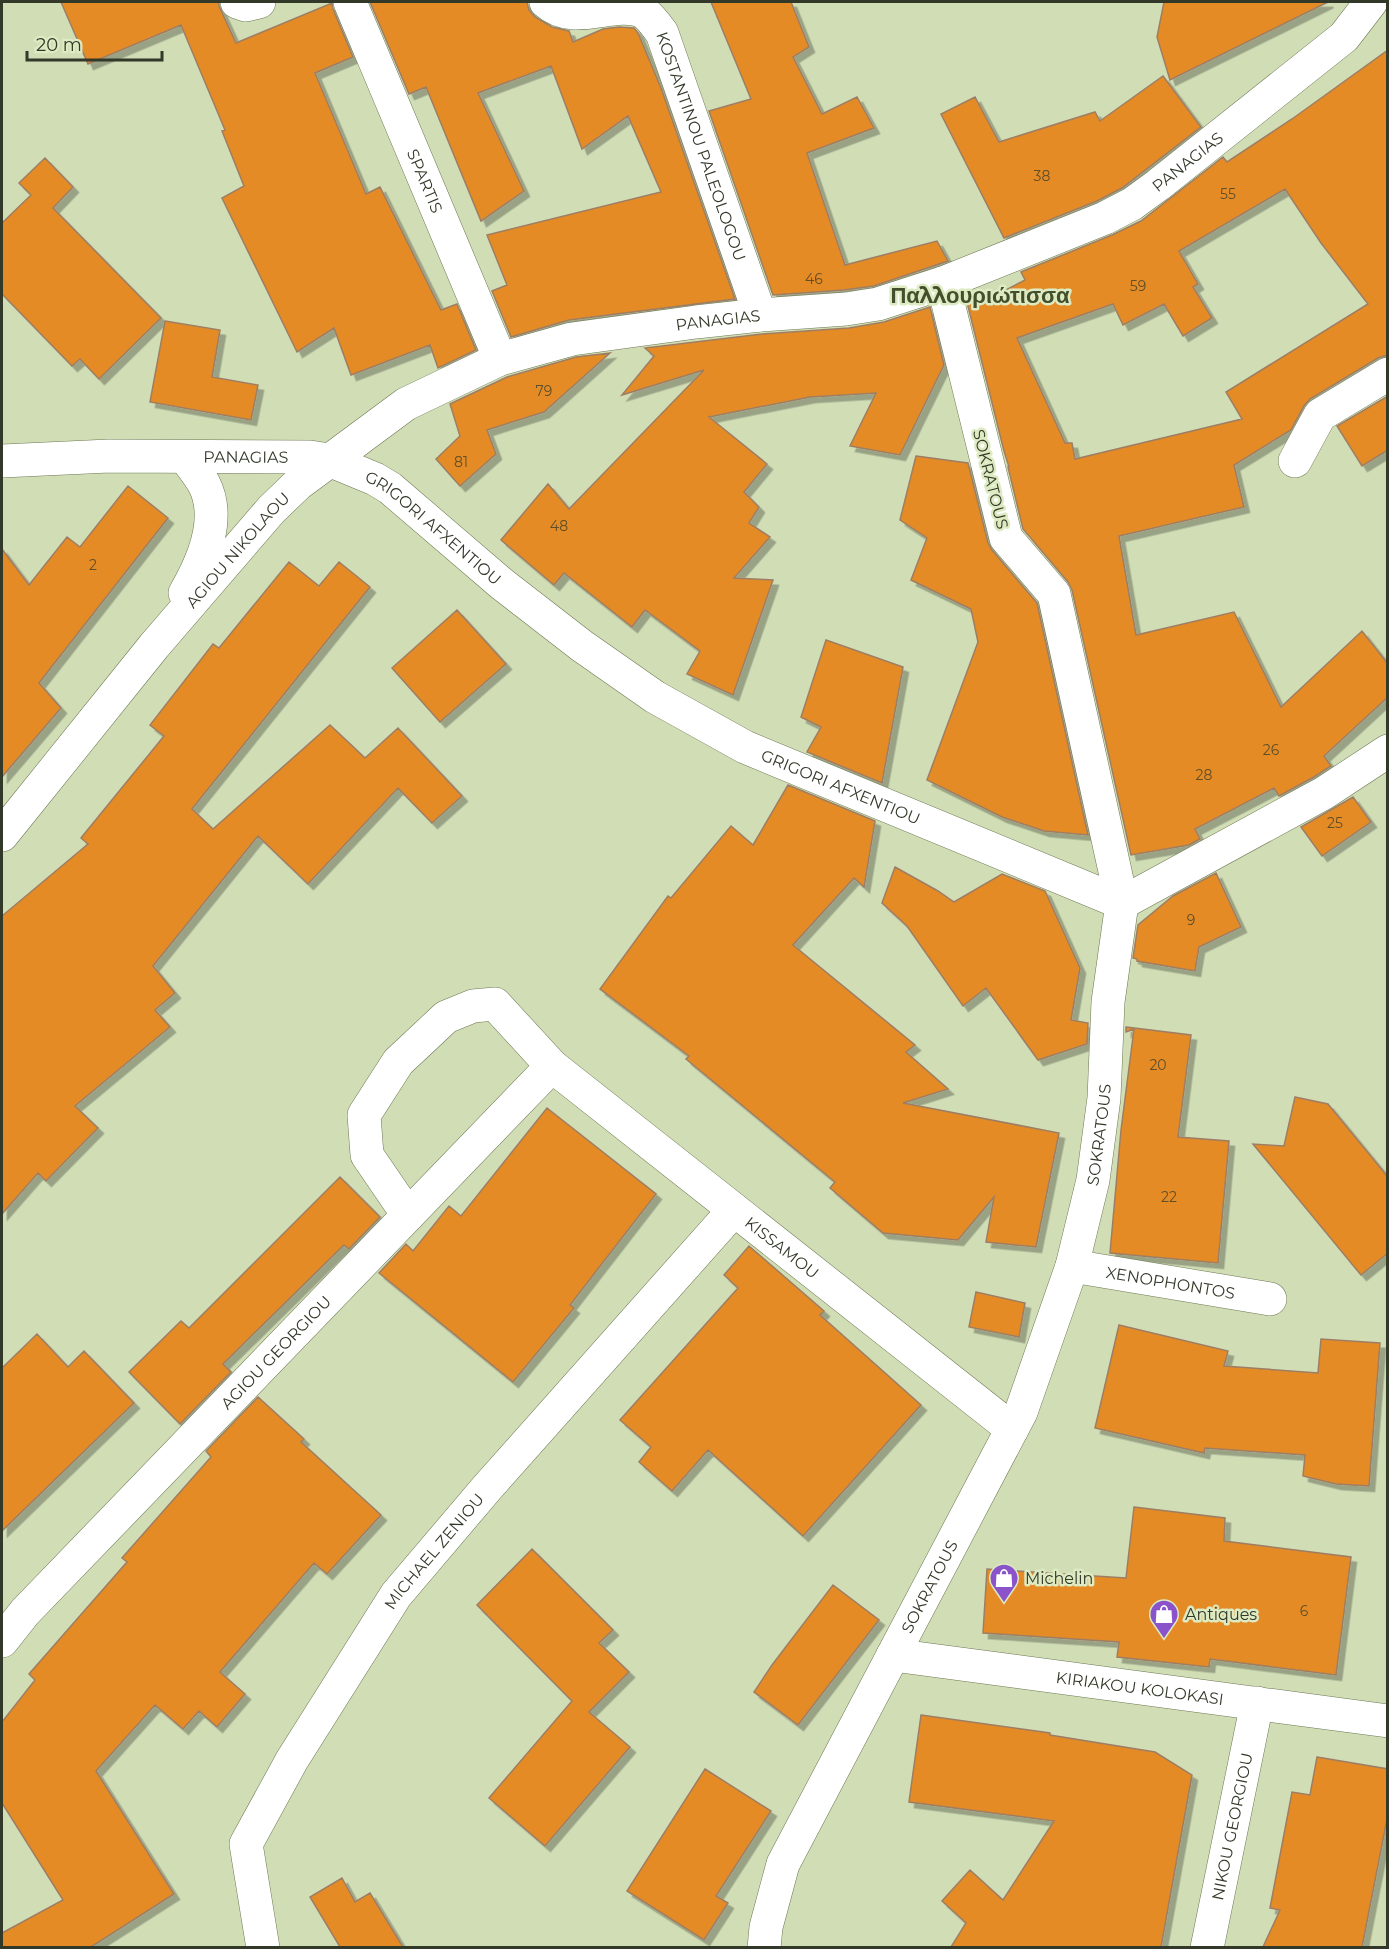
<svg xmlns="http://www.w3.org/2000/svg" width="1389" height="1949" font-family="Montserrat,sans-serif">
	<defs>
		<filter id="shadow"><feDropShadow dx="5.5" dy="5.5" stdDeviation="0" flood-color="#0004"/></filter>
	</defs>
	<rect width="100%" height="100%" fill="#d0ddb5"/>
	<path fill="#e48b27" stroke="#9e7e63" stroke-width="1.5" fill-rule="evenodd" filter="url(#shadow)" d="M 61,2 L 219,2 L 219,6 L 236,43 L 332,3 L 333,9 L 353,57 L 315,73 L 366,194 L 380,187 L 441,310 L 457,304 L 476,350 L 438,368 L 430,345 L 351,375 L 334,328 L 297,352 L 222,198 L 244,186 L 222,131 L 225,130 L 181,25 L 88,64 Z
		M 370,2 L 527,2 L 529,10 L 535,17 L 552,27 L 569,31 L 573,42 L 603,29 L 619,27 L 634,28 L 638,33 L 661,88 L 735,299 L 569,320 L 511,337 L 492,291 L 507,285 L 487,235 L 661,192 L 628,116 L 582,149 L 551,66 L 478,93 L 524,191 L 481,221 L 426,87 L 409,94 Z
		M 711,2 L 791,2 L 809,47 L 793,57 L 822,114 L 857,97 L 874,128 L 807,153 L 845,265 L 937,241 L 948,261 L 874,286 L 844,290 L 773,295 L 709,111 L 751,99 Z
		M 1164,2 L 1328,2 L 1170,80 L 1157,37 Z
		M 1388,50 L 1388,355 L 1378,358 L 1310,399 L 1304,406 L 1291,430 L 1234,465 L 1244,507 L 1119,536 L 1136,635 L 1234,612 L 1281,707 L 1362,631 L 1388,664 L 1388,697 L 1324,756 L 1331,766 L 1314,777 L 1279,796 L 1274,788 L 1195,829 L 1200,839 L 1189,845 L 1131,855 L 1072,590 L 1068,582 L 1023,529 L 1008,467 L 1009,467 L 1004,451 L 965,294 L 967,294 L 973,306 L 972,308 L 1025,280 L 1021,272 L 1112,235 L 1141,221 L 1223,157 L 1227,162 L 1292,119 ZM 1285,189 L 1321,243 L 1368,304 L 1226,392 L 1242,419 L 1075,459 L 1072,443 L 1065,443 L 1017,338 L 1113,304 L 1123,325 L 1164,304 L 1183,336 L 1212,318 L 1193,287 L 1198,284 L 1179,251 Z
		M 1163,76 L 1201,127 L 1122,188 L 1097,201 L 1004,238 L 941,114 L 975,97 L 999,142 L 1095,112 L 1100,121 Z
		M 45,158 L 73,187 L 53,208 L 161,318 L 99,379 L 80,359 L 72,366 L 2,294 L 2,223 L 31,195 L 19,183 Z
		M 930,307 L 944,365 L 900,455 L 850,446 L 876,393 L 810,397 L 709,417 L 767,464 L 744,492 L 759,507 L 749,523 L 770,537 L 734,578 L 773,580 L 733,695 L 687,674 L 700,651 L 645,610 L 632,627 L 564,573 L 554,585 L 501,540 L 548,484 L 569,509 L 704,370 L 622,395 L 654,356 L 645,348 L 762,334 L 849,328 L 884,322 Z
		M 165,321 L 220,330 L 212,377 L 258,385 L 251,420 L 150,402 Z
		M 610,353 L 544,412 L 487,430 L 496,454 L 460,486 L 436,459 L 460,436 L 450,404 L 507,377 L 576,357 Z
		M 1388,396 L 1388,450 L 1362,466 L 1337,426 Z
		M 916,456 L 968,463 L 988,543 L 992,550 L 1037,603 L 1088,835 L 1044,831 L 1002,817 L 927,780 L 978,642 L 971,609 L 911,580 L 927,538 L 900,520 Z
		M 128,486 L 168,518 L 39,683 L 61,708 L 2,777 L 2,549 L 29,585 L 67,537 L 80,547 Z
		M 289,562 L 319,586 L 339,562 L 370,587 L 192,809 L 213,829 L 330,725 L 365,758 L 398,728 L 462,796 L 432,823 L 398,788 L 308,884 L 258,836 L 153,966 L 175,993 L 155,1010 L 170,1027 L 75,1106 L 98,1128 L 46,1181 L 38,1173 L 2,1214 L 2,916 L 88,844 L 81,838 L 164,736 L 150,725 L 213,644 L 219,648 Z
		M 457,610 L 506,664 L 440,722 L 392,668 Z
		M 826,640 L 903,667 L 882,783 L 807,752 L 821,727 L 801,717 Z
		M 788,785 L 875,821 L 864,887 L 854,878 L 793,945 L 915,1045 L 906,1052 L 948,1089 L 903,1103 L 1059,1133 L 1036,1247 L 986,1242 L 994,1197 L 958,1240 L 883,1233 L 830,1188 L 835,1182 L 686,1059 L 689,1056 L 600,989 L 668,896 L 671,898 L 731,826 L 753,845 Z
		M 1353,797 L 1371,822 L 1322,856 L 1301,827 Z
		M 895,867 L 938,891 L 954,902 L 1002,874 L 1045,891 L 1080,968 L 1071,1020 L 1088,1023 L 1087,1044 L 1038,1060 L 986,988 L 963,1006 L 907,926 L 882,903 Z
		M 1216,873 L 1241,927 L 1199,947 L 1195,971 L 1137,961 L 1137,959 L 1133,958 L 1138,925 L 1173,896 Z
		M 1126,1027 L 1191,1035 L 1178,1137 L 1229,1141 L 1218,1263 L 1110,1253 L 1121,1130 L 1134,1029 L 1126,1032 Z
		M 1295,1097 L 1328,1104 L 1388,1177 L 1388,1253 L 1361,1275 L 1253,1144 L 1284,1146 Z
		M 547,1108 L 656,1194 L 570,1305 L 574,1308 L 513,1382 L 379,1273 L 406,1244 L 413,1251 L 449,1206 L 461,1216 Z
		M 340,1177 L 380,1217 L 349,1249 L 344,1245 L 223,1364 L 231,1372 L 180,1424 L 129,1372 L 181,1321 L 189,1328 Z
		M 749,1246 L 824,1311 L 820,1315 L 921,1405 L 803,1536 L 708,1450 L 672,1491 L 639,1462 L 651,1447 L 620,1420 L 738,1288 L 724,1275 Z
		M 976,1292 L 1025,1303 L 1019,1337 L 969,1327 Z
		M 1119,1325 L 1228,1351 L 1224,1366 L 1318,1373 L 1321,1339 L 1380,1343 L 1369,1486 L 1336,1484 L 1303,1476 L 1305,1455 L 1205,1448 L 1204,1453 L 1095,1428 Z
		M 37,1334 L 68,1367 L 84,1351 L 134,1403 L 2,1531 L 2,1368 Z
		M 258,1397 L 304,1439 L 301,1442 L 381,1515 L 327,1574 L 314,1563 L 220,1672 L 245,1694 L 217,1727 L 199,1711 L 183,1729 L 155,1705 L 96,1771 L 174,1894 L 91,1947 L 2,1947 L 2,1933 L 63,1900 L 2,1803 L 2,1722 L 35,1680 L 29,1674 L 127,1562 L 122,1558 L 211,1457 L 206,1451 Z
		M 1134,1507 L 1225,1518 L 1224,1541 L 1351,1557 L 1336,1675 L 1210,1659 L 1209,1667 L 1117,1657 L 1119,1642 L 983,1633 L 987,1569 L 1126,1578 Z
		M 532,1549 L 613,1630 L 599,1643 L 629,1672 L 589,1712 L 630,1747 L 545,1846 L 489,1798 L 572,1701 L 477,1605 Z
		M 833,1585 L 879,1620 L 798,1725 L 754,1692 L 772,1665 Z
		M 921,1715 L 1050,1733 L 1050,1735 L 1155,1752 L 1192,1775 L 1161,1947 L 951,1947 L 966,1923 L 942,1901 L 970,1870 L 1003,1900 L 1054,1821 L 909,1802 Z
		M 1317,1757 L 1388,1769 L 1388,1814 L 1362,1947 L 1263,1947 L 1280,1910 L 1270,1908 L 1292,1792 L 1310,1795 Z
		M 705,1769 L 771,1811 L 716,1896 L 728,1903 L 704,1940 L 627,1891 Z
		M 342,1878 L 355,1902 L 370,1893 L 403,1947 L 340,1947 L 310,1897 Z"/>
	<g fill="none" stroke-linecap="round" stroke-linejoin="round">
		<g stroke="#6c7853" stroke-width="34">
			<g id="minor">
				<path d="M 237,2 L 246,5 L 259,2"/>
				<path id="s1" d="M 350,2 L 500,359"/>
				<path id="s2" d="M 546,2 C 574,27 612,0 642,11 C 650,16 656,25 662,33 L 760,315"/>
				<path id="s3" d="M 2,461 L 109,456 L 310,457 L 329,460 L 375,479 L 390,488 L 502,584 L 582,646 L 655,697 L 745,747 L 1122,903"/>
				<path d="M 1295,461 L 1320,415 L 1388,374"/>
				<path d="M 185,593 C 203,562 222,519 204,484 C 199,475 192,466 185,457"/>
				<path id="s4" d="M 2,835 L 154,646 L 271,510 L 298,484 L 406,404 L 500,359 L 572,339 L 696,322 L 760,315 L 846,309 L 878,304 L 943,283 L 1105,218 L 1132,204 L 1158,185 L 1344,37 L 1371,2"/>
				<path d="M 1122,903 L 1324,793 L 1388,751"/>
				<path id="s5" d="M 408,1215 L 367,1155 L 364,1115 L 398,1062 L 446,1017 L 473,1006 L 495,1004 L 552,1066 L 1012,1429"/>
				<path id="s6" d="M 1072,1266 L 1270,1299"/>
				<path id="s7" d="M 2,1641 L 25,1612 L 552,1066"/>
				<path id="s8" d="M 893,1655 L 1388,1721"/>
				<path id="s9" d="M 263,1948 L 246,1844 L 292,1760 L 396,1595 L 486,1489 L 734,1210"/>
				<path id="s10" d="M 764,1948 L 766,1927 L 783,1864 L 1021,1412 L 1072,1266 L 1093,1180 L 1104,1098 L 1108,1002 L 1122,903 L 1054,594 L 1006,538 L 943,283"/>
				<path id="s11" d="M 1207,1948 L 1257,1703"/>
			</g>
		</g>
		<use href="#minor" stroke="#fff" stroke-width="33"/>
	</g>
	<defs>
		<g id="shop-pin" transform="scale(1.5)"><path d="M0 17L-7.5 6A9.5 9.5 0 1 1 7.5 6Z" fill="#8b53ca" stroke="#ddeac2"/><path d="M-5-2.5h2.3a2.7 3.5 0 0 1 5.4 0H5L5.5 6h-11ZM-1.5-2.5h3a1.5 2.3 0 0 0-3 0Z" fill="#fff"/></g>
	</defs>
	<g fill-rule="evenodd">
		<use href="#shop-pin" x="1004" y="1578"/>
		<use href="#shop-pin" x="1164" y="1614"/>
	</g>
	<g text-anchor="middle" stroke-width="5" stroke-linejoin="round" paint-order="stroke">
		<g font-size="14" fill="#5f4e28">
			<text x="1042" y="181">38</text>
			<text x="1228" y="199">55</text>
			<text x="814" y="284">46</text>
			<text x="1138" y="291">59</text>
			<text x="544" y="396">79</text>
			<text x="461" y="467">81</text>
			<text x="559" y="531">48</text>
			<text x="93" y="570">2</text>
			<text x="1271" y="755">26</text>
			<text x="1204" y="780">28</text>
			<text x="1335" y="828">25</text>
			<text x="1191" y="925">9</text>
			<text x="1158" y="1070">20</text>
			<text x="1169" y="1202">22</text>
			<text x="1304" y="1616">6</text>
		</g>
		<g font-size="16" fill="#333929" stroke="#ddeac2">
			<text dy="6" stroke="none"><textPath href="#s2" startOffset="249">KOSTANTINOU PALEOLOGOU</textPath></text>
			<text dy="6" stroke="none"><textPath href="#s4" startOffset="1424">PANAGIAS</textPath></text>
			<text dy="6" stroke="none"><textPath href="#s1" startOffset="194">SPARTIS</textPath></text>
			<text dy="6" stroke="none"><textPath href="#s4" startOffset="920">PANAGIAS</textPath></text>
			<text dy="6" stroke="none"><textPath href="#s3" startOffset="244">PANAGIAS</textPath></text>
			<text transform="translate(991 479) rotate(76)" y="6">SOKRATOUS</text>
			<text dy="6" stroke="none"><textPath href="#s3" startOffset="453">GRIGORI AFXENTIOU</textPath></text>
			<text dy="6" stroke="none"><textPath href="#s4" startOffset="370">AGIOU NIKOLAOU</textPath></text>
			<text dy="6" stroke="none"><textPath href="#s3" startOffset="939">GRIGORI AFXENTIOU</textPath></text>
			<text dy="6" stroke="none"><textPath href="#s10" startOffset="886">SOKRATOUS</textPath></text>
			<text dy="6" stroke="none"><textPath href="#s5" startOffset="670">KISSAMOU</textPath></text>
			<text dy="6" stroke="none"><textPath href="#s6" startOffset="100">XENOPHONTOS</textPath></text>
			<text dy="6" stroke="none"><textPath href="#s7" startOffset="398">AGIOU GEORGIOU</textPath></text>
			<text dy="6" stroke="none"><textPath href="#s9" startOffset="454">MICHAEL ZENIOU</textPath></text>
			<text dy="6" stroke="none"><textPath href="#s10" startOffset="400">SOKRATOUS</textPath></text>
			<text dy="6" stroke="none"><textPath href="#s8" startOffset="249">KIRIAKOU KOLOKASI</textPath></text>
			<text dy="6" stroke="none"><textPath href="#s11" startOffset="124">NIKOU GEORGIOU</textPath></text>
		</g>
		<g font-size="16" fill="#333929" stroke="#ddeac2" text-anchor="start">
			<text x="1025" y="1584">Michelin</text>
			<text x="1185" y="1620">Antiques</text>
		</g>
		<g font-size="22" font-weight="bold" fill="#434e2b" stroke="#ddeac2">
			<text x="980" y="303">Παλλουριώτισσα</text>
		</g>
	</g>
	<rect width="1389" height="1949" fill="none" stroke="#333929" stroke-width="6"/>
	<path d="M27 51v9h135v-9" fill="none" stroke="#333929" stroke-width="3"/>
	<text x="36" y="51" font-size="18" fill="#333929" stroke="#ddeac2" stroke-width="4.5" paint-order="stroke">20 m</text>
</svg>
